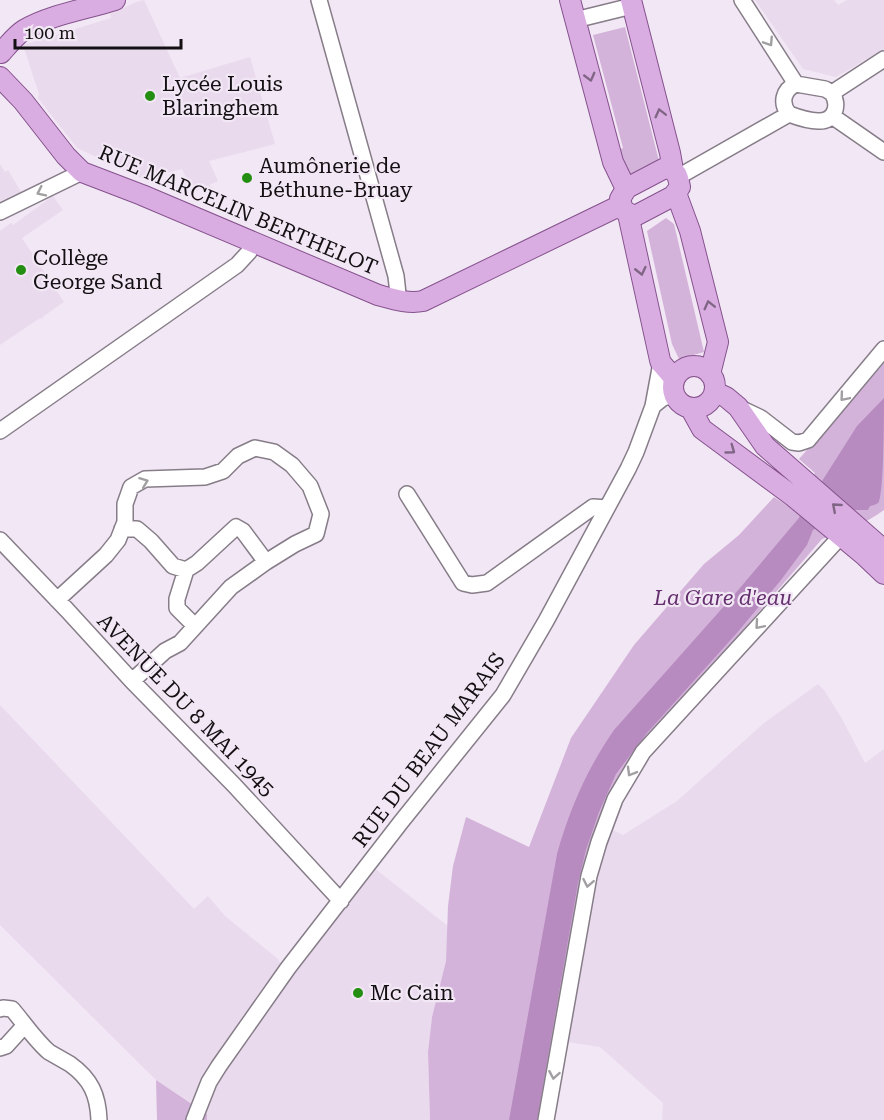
<svg xmlns="http://www.w3.org/2000/svg" width="884" height="1120" font-family="'Roboto Serif',serif">
	<rect width="100%" height="100%" fill="#f2e7f4"/>
	<path fill="#eadaed" d="M 144,0 L 180,78 L 250,57 L 275,144 L 209,161 L 218,181 L 209,185 L 215,189 L 212,195 L 200,189 L 193,193 L 182,169 L 143,179 L 77,148 L 38,98 L 39,94 L 23,45 L 111,18 L 110,14 L 136,2 Z
		M 755,0 L 834,0 L 838,5 L 847,0 L 884,0 L 884,49 L 836,77 L 803,69 Z
		M 0,164 L 5,172 L 8,170 L 21,192 L 0,201 Z
		M 53,196 L 63,210 L 22,238 L 64,302 L 44,316 L 42,319 L 40,318 L 0,345 L 0,231 L 11,223 L 13,225 Z
		M 818,684 L 824,690 L 841,717 L 865,763 L 884,749 L 884,1120 L 662,1120 L 663,1103 L 600,1047 L 555,1040 L 602,823 L 613,830 L 623,835 L 677,801 L 764,723 Z
		M 0,705 L 194,909 L 208,896 L 225,916 L 278,959 L 289,977 L 374,868 L 448,926 L 446,961 L 432,1017 L 428,1052 L 430,1120 L 207,1120 L 207,1113 L 156,1080 L 0,925 Z"/>
	<path fill="#d4b3da" d="M 625,27 L 659,161 L 626,179 L 614,152 L 623,148 L 593,35 Z
		M 666,218 L 674,224 L 704,352 L 679,359 L 672,344 L 647,231 Z
		M 884,363 L 884,510 C 863,525 846,531 822,539 L 649,739 L 617,787 L 541,1120 L 430,1120 L 428,1052 L 432,1017 L 446,961 L 448,906 L 453,866 L 466,817 L 529,847 L 571,738 L 634,645 L 704,564 L 739,535 L 774,497 L 788,506 L 815,473 L 799,459 Z
		M 156,1080 L 207,1114 L 207,1120 L 157,1120 Z"/>
	<path fill="#b78bbf" d="M 884,398 C 884,417 884,489 879,502 C 876,505 874,505 870,506 L 868,510 L 854,510 L 813,530 L 807,545 L 781,580 L 736,634 L 647,733 L 616,774 L 599,812 L 586,850 L 578,883 L 537,1120 L 509,1120 L 557,854 C 570,808 587,769 614,730 L 734,595 L 798,519 L 857,426 Z"/>
	<g fill="none" stroke-linecap="round" stroke-linejoin="round">
		<g stroke="#867d88" stroke-width="18">
			<path id="minor" d="M 319,0 L 396,276 L 398,294 L 397,300
				M 742,0 L 796,84
				M 575,20 L 632,6
				M 796,84 L 825,89 L 832,93 C 840,105 835,122 818,121 C 810,121 797,117 789,114 C 780,103 783,90 796,84 Z
				M 832,93 L 884,59
				M 832,116 L 884,152
				M 678,177 L 789,114
				M 0,212 L 82,172
				M 653,406 L 661,363
				M 738,407 L 761,418 L 792,442 L 799,443 L 808,440 L 884,349
				M 0,431 L 237,265 L 249,252 L 250,242
				M 407,494 L 463,583 L 472,585 L 487,583 L 593,507 L 607,508
				M 122,529 L 137,529 L 151,541 L 173,566 L 186,570 L 197,563 L 236,527 L 243,531 L 266,562
				M 0,540 L 67,610 L 132,681 L 234,785 L 341,901
				M 186,570 L 177,599 L 177,608 L 195,626
				M 57,600 L 106,555 L 118,540 L 125,522 L 125,504 L 131,487 L 145,479 L 205,477 L 223,471 L 238,456 L 255,448 L 274,452 L 292,465 L 310,486 L 321,514 L 316,534 L 295,544 L 266,562 L 231,587 L 180,643 L 165,651 L 132,681
				M 0,1009 L 3,1008 L 12,1009 C 24,1023 35,1040 49,1052 C 56,1056 63,1060 70,1064 C 91,1079 98,1095 99,1120
				M 0,1048 L 6,1046 L 25,1025
				M 194,1120 L 209,1082 L 219,1066 L 288,968 L 401,822 L 503,695 L 546,621 L 628,469 L 636,452 L 653,406 L 663,398 L 673,395
				M 546,1120 L 589,876 L 599,842 L 615,799 L 643,752 L 841,536"/>
		</g>
		<g stroke="#85528d" stroke-width="22">
			<path id="major" d="M 570,0 L 613,162 L 626,189
				M 631,0 L 670,153 L 673,170
				M 1,53 C 8,45 15,36 24,30 C 49,15 87,9 115,0
				M 0,77 L 23,101 L 66,156 L 82,172 L 142,195 L 378,295 C 393,299 408,304 423,301 L 621,205
				M 665,168 C 677,170 678,176 680,187 L 673,196 L 635,216 L 632,215 L 623,210 L 620,199 L 623,194 L 627,188 Z
				M 676,193 L 690,231 L 718,342 L 710,374
				M 628,214 L 660,360 L 661,363 L 674,378
				M673 387a21 21 0 1 1 42 0a21 21 0 1 1-42 0Z
				M 715,392 L 726,397 L 738,407 L 765,446 L 884,550
				M 691,409 L 702,429 L 794,497 L 864,555 L 884,574"/>
		</g>
		<use href="#minor" stroke="#fff" stroke-width="15"/>
		<use href="#major" stroke="#daade2" stroke-width="20"/>
	</g>
	<defs><path id="oneway-chevron" d="M-2-3.5L2.5 0L-2 3.5" fill="none" stroke-width="1.6" stroke-linecap="round" stroke-linejoin="round" transform="scale(1.5)"/></defs>
	<g stroke="#a19fa1">
		<use href="#oneway-chevron" transform="translate(769 42) rotate(57)"/>
		<use href="#oneway-chevron" transform="translate(41 192) rotate(154)"/>
		<use href="#oneway-chevron" transform="translate(844 397) rotate(130)"/>
		<use href="#oneway-chevron" transform="translate(144 482) rotate(-21)"/>
		<use href="#oneway-chevron" transform="translate(759 625) rotate(131)"/>
		<use href="#oneway-chevron" transform="translate(631 772) rotate(120)"/>
		<use href="#oneway-chevron" transform="translate(588 883) rotate(101)"/>
		<use href="#oneway-chevron" transform="translate(554 1075) rotate(100)"/>
	</g>
	<g stroke="#806685">
		<use href="#oneway-chevron" transform="translate(590 77) rotate(75)"/>
		<use href="#oneway-chevron" transform="translate(660 113) rotate(-104)"/>
		<use href="#oneway-chevron" transform="translate(641 271) rotate(77)"/>
		<use href="#oneway-chevron" transform="translate(709 305) rotate(-104)"/>
		<use href="#oneway-chevron" transform="translate(731 450) rotate(36)"/>
		<use href="#oneway-chevron" transform="translate(836 507) rotate(-139)"/>
	</g>
	<g fill="#238e11" stroke="#f2e7f4" stroke-width="2">
		<circle cx="150" cy="96" r="6"/>
		<circle cx="247" cy="178" r="6"/>
		<circle cx="21" cy="270" r="6"/>
		<circle cx="358" cy="993" r="6"/>
	</g>
	<g text-anchor="middle" stroke-width="4.5" stroke-linejoin="round" paint-order="stroke">
		<g font-size="21" fill="#130f13" stroke="#f2e7f4" text-anchor="start">
			<text x="162" y="91">Lycée Louis<tspan x="162" dy="24">Blaringhem</tspan></text>
			<text x="259" y="173">Aumônerie de<tspan x="259" dy="24">Béthune-Bruay</tspan></text>
			<text x="33" y="265">Collège<tspan x="33" dy="24">George Sand</tspan></text>
			<text x="370" y="1000">Mc Cain</text>
		</g>
		<g font-size="21" fill="#130f13" stroke="#f2e7f4">
			<text transform="translate(238 210) rotate(23)" y="7">RUE MARCELIN BERTHELOT</text>
			<text transform="translate(186 705) rotate(46)" y="7">AVENUE DU 8 MAI 1945</text>
			<text transform="translate(429 750) rotate(-53)" y="7">RUE DU BEAU MARAIS</text>
		</g>
		<g font-size="21" font-style="italic" fill="#652f6f" stroke="#f2e7f4">
			<text x="723" y="605">La Gare d'eau</text>
		</g>
	</g>
	<path d="M15 39v9h166v-9" fill="none" stroke="#130f13" stroke-width="3"/>
	<text x="24" y="39" font-size="18" fill="#130f13" stroke="#f2e7f4" stroke-width="4.5" paint-order="stroke">100 m</text>
</svg>
